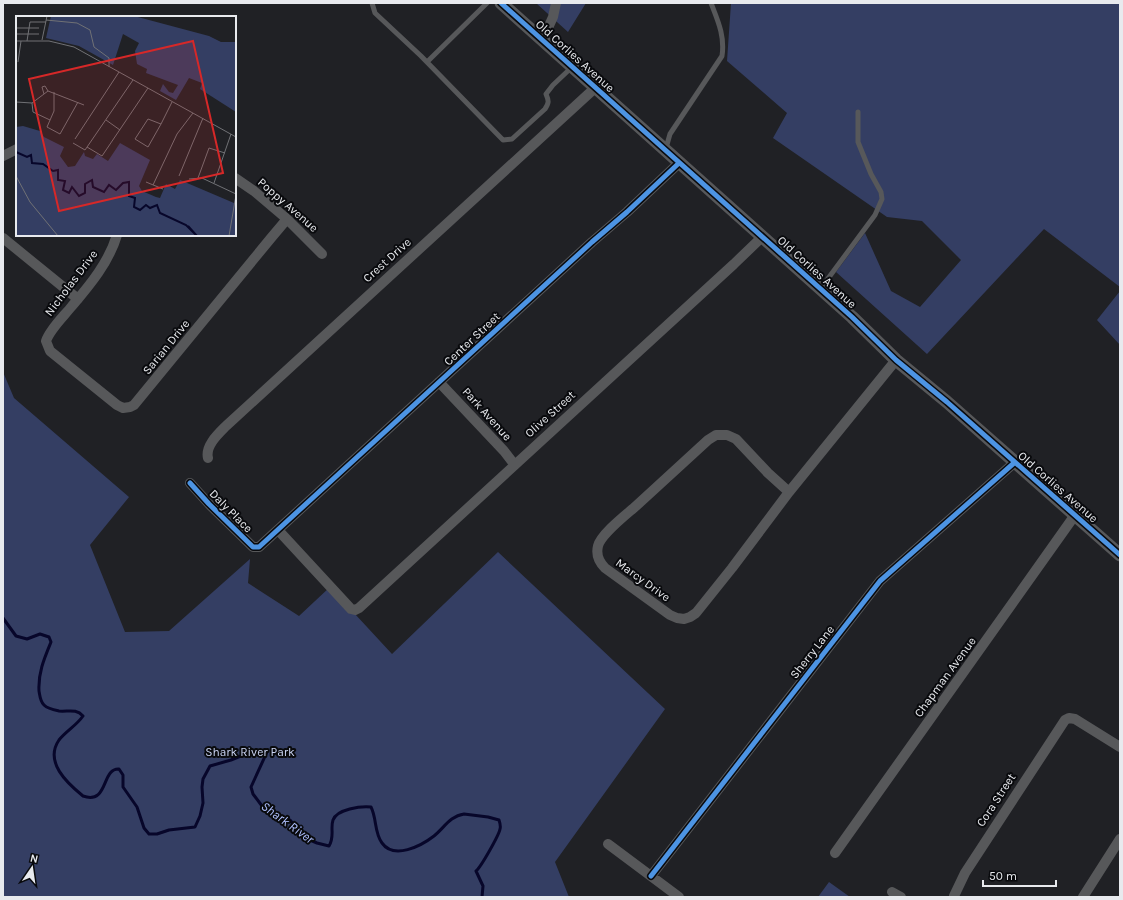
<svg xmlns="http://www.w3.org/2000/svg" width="1123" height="900" font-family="Karla,sans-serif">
	<rect width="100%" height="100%" fill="#202125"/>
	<path fill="#343e63" d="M 536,3 L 586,3 L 568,32 Z
		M 731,3 L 1120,3 L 1120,287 L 1044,229 L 927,354 L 836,272 L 865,233 L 891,291 L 920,307 L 961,260 L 922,221 L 887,217 L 773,138 L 787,113 L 727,61 Z
		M 1120,291 L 1120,345 L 1097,320 Z
		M 3,372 L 14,398 L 129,497 L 90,545 L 125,632 L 169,631 L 250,559 L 248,583 L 299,616 L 330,587 L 392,654 L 498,552 L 665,709 L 555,862 L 569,897 L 3,897 Z
		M 829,882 L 850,897 L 818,897 Z"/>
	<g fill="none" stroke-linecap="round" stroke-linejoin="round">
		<path stroke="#07062a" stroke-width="3" d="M 3,618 L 16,636 L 27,639 L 40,634 L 49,637 L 51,642 C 44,659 38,673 39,691 C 40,696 40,701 44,705 C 48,709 54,710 59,711 C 68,712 76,708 83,716 C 76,726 66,731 59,740 C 44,762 67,783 83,796 C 109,805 101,768 119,769 L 123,775 L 123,787 L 137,807 L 144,828 L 149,834 L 157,834 L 169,830 L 195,827 L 200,816 L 203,803 L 202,787 L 203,779 L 210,766 L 231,760 L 253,751 L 267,752 L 251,787 L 253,794 L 262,806 L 273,814 L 286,818 L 290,820 L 297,829 L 310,840 L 317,843 L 329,846 C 335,836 330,829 333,820 C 337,809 361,806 371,807 C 377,819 374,832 382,843 C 394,860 421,846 434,836 C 444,828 450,816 464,814 L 488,817 L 499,820 C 500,823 501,826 500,829 C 499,835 481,867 476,871 L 483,886 L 482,897"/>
		<path stroke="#57585a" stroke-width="5" d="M 372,3 L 375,13 L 421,56 L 503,140 L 512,139 L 545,109 C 549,103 549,101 546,94 L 553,85 L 571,68
			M 427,62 L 487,3
			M 666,148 L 670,134 L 722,56 C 725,36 718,21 711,3
			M 821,288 L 875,215 L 882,199 L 881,192 L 871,174 L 858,142 L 858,112"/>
		<path stroke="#57585a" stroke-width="10" d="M 542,41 L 553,17 L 556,3
			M 3,156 L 17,149
			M 235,178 L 254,191 L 287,219 L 322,254
			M 117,235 C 109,262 90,285 72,306 C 64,316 50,329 46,341 L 50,351 L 117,405 L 123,408 L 130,407 L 134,405 L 271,238 L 287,219
			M 3,238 L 78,299
			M 439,382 L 504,451 L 514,464
			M 716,435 L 727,435 L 736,439 L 768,473 L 789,492 L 732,568 L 696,613 L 690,617 L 684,619 L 677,618 L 670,615 L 605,568 C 599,562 596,554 598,546 C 601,534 627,514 636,506 C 660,484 684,462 708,440 Z
			M 208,458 C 205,446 218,434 226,426 L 595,88
			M 190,483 L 209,504 L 253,547 L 259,547 L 592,242 L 627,212 L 679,163
			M 789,492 L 896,360
			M 278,530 L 351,609 L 355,610 L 359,608 L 734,264 L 762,237
			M 608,844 L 679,897
			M 835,853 L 1075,515
			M 651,876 L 880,581 L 1014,463
			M 892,892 L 901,897
			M 954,896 L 965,873 L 1065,720 L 1069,718 L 1075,719 L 1120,747
			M 1083,897 L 1120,839"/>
		<path stroke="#57585a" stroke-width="13" d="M 501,3 L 852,317 L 896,360 L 947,402 L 1120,555"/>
		<g stroke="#090a0d" stroke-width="8">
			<path id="cycleway" d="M 501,3 L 852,317 L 896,360 L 947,402 L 1120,555
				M 190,483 L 209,504 L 253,547 L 259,547 L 592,242 L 627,212 L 679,163
				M 651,876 L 880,581 L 1014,463"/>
		</g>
		<use href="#cycleway" stroke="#4d94e3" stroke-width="5"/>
	</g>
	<g text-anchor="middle" stroke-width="4" stroke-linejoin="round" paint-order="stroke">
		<g font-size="12" fill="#e8eaee" stroke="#090a0d">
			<text transform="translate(575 56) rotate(42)" y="4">Old Corlies Avenue</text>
			<text transform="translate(288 205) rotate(41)" y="4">Poppy Avenue</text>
			<text transform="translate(387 260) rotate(-42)" y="4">Crest Drive</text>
			<text transform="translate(817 272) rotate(42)" y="4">Old Corlies Avenue</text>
			<text transform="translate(71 283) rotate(-53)" y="4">Nicholas Drive</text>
			<text transform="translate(472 339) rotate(-43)" y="4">Center Street</text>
			<text transform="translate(166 347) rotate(-51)" y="4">Sarian Drive</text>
			<text transform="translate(487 414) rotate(48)" y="4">Park Avenue</text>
			<text transform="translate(550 414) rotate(-42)" y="4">Olive Street</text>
			<text transform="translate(1058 487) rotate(41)" y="4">Old Corlies Avenue</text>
			<text transform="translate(231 511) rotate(45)" y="4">Daly Place</text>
			<text transform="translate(643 580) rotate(36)" y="4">Marcy Drive</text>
			<text transform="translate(812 652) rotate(-52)" y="4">Sherry Lane</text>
			<text transform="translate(945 677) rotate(-54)" y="4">Chapman Avenue</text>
			<text transform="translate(996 800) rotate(-57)" y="4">Cora Street</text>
		</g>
		<g font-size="12" fill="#cbd5f4" stroke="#090a0d">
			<text x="250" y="756">Shark River Park</text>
		</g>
		<g font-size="13" font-style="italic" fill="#afc1ff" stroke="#090a0d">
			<text transform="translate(288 822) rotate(36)" y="5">Shark River</text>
		</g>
	</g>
	<g transform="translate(16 16)">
		<rect width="220" height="220" fill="#202125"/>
		<path d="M 35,0 L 118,0 L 193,20 L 205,26 L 220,26 L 220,96 L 184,73 L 186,67 L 173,62 L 160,84 L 144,75 L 147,68 L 153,76 L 157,77 L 162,69 L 130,57 L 131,53 L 121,48 L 119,35 L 123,27 L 107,18 L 97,49 L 63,30 L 30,22 ZM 7,110 L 24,115 L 28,121 L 48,131 L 44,140 L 52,151 L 59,150 L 68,136 L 69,140 L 77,143 L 81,138 L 92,145 L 104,127 L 134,144 L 123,170 L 126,175 L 140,181 L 144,182 L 150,168 L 159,173 L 164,164 L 218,187 L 220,179 L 220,220 L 0,220 L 0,111 Z" fill="#343e63"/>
		<path fill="none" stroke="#07062a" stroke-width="2" d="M 0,136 L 11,141 L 15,139 L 16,147 L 27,148 L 37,155 L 42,154 L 42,164 L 49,165 L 47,174 L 53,177 L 56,171 L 63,180 L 69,177 L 69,168 L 76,164 L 77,171 L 88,176 L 93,169 L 100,174 L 107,167 L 113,166 L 113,180 L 119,182 L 118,191 L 124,194 L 130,189 L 134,192 L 141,189 L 144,197 L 170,209 L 181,220M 172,210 L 181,220"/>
		<path fill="none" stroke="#707175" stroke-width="1" d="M 30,4 L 61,7 L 74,14 L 78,31 L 93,42 L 93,51M 0,12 L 23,12M 0,18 L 23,18M 26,24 L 31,0M 0,25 L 33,25 L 58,31 L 220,121M 11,25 L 14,6 L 30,6M 2,46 L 5,25M 38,76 L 38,95 L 31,111 L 44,118 L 62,86M 28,78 L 26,71 L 29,70 L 32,75M 0,86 L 16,87 L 32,75 L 68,89M 16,87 L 17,96 L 34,104M 132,103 L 145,108 L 132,131 L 119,123 ZM 90,104 L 104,114M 145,108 L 156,86M 59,123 L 103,56M 57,127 L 69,134 L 117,64M 71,131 L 86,140 L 132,72M 0,160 L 14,186 L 42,220M 163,160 L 187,102M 182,162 L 193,132 L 209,137M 173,163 L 186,162 L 220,178M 130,166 L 147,173M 198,167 L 215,118M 137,169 L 161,118 L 177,97M 213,220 L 220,179"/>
		<path fill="#d62828" fill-opacity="0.15" stroke="#d62828" stroke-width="2" d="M 177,25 L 207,157 L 43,195 L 13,63 Z"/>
		<rect width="220" height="220" fill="none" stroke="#e8eaee" stroke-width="2"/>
	</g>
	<rect width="1123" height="900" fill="none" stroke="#e8eaee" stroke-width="8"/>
	<g transform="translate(32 868) rotate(13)" stroke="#090a0d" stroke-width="3" paint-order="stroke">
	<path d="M0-3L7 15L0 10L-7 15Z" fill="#e8eaee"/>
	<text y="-6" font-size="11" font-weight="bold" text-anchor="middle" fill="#e8eaee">N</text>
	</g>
	<path d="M983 880v6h73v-6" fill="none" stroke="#e8eaee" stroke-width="2"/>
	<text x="989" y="880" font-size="12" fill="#e8eaee" stroke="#090a0d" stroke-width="3" paint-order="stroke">50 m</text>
</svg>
